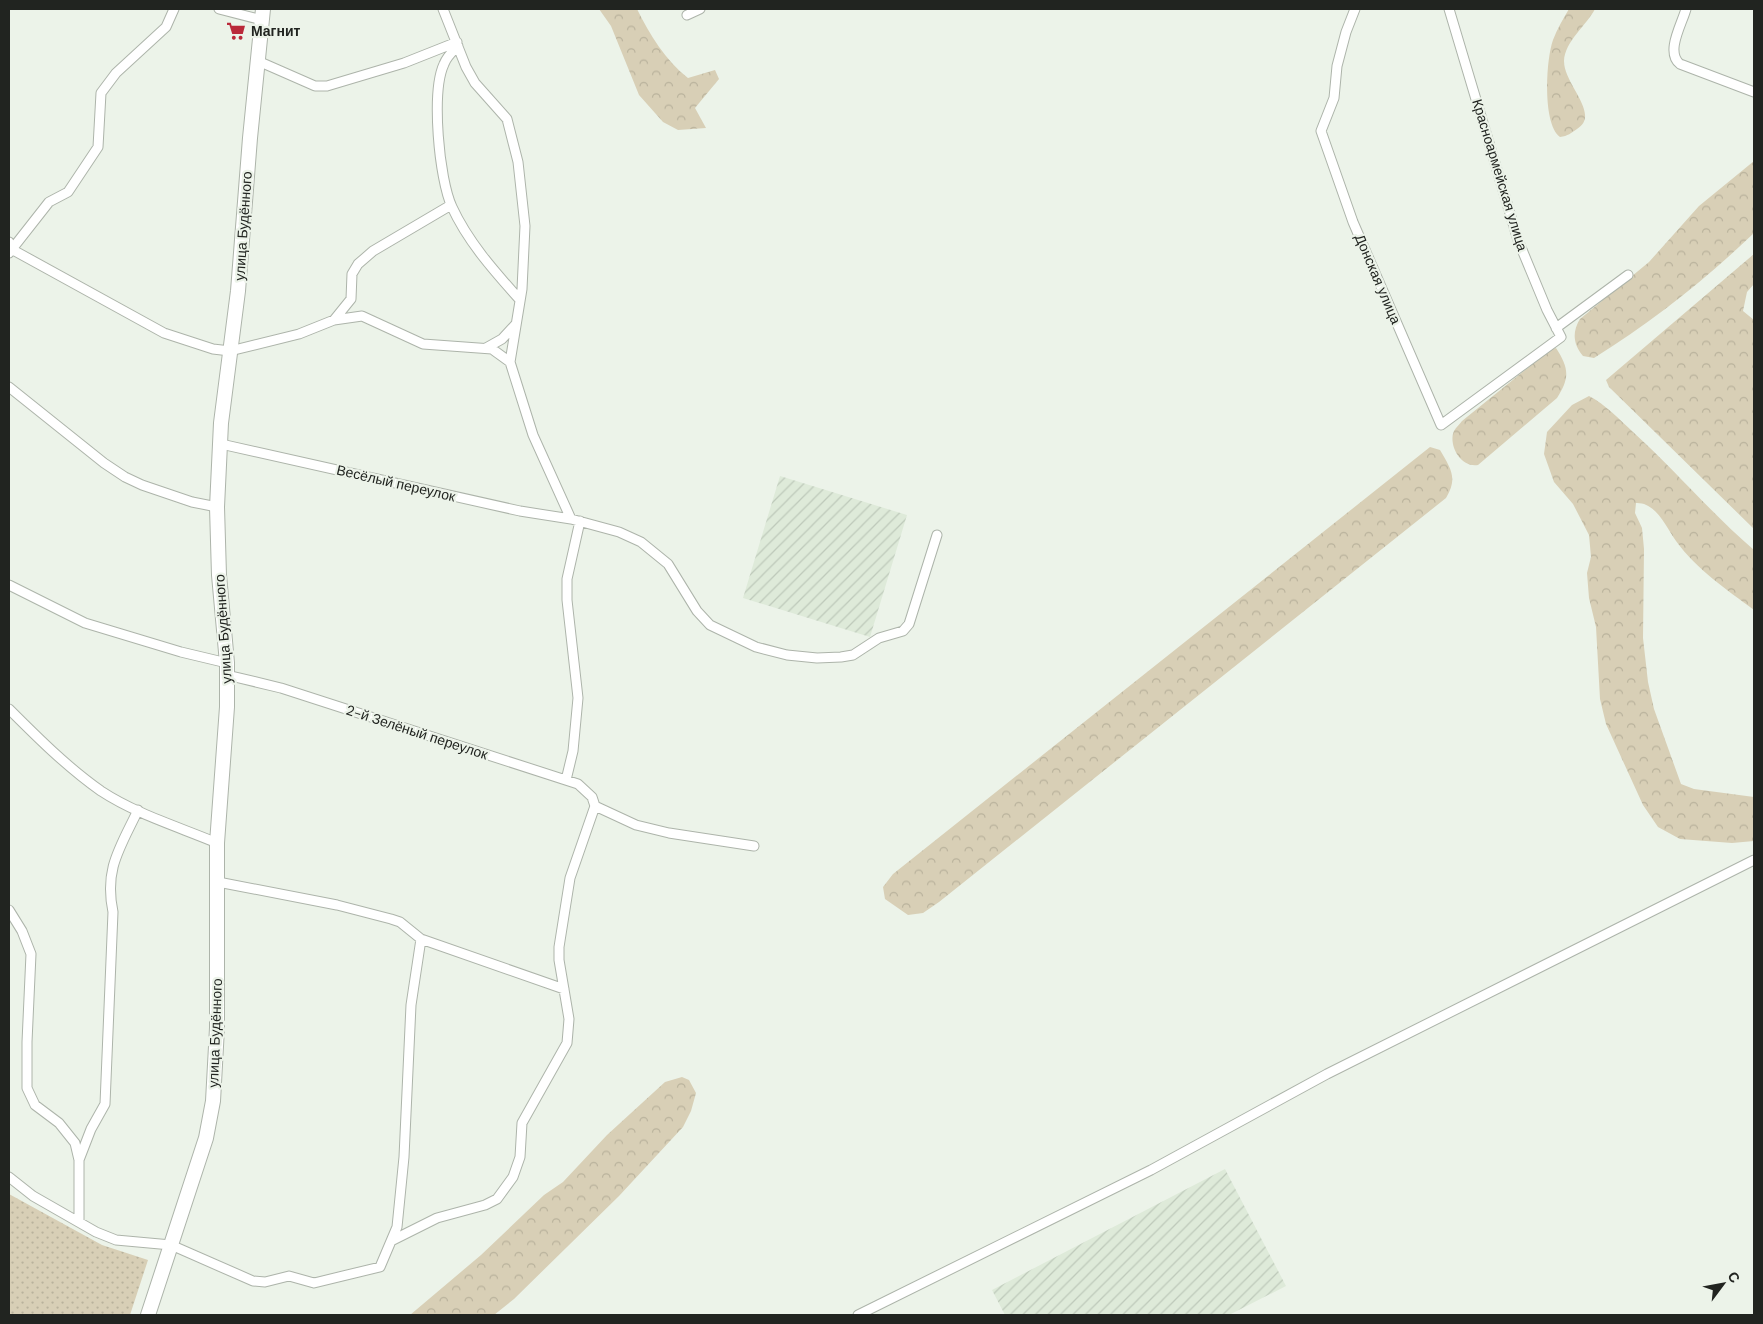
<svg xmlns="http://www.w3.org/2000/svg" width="1763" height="1324" font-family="'DM Sans',sans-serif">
	<defs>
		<pattern id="industrial-furrows" width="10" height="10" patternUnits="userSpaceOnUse" patternTransform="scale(1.25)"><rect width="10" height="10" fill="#deead9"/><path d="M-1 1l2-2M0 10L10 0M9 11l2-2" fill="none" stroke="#bec9ba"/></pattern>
		<pattern id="grass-dots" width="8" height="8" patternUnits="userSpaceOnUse" patternTransform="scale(1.25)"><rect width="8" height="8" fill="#d8cfb6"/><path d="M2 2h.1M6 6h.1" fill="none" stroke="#b9b29c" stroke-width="1.8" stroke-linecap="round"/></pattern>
		<pattern id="forest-crowns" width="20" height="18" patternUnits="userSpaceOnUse" patternTransform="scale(1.25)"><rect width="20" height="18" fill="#d8cfb6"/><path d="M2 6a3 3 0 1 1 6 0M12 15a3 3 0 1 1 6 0" fill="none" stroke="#b9b29c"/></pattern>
	</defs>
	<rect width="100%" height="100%" fill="#ecf3e9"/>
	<path fill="url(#industrial-furrows)" d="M 780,476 L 907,515 L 870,637 L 743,598 Z
		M 1225,1169 L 1286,1286 L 1229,1315 L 1005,1315 L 992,1290 Z"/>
	<path fill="url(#grass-dots)" d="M 9,1194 L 102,1245 L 148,1260 L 130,1315 L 9,1315 Z"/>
	<path fill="url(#forest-crowns)" d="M 599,9 L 637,9 C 650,35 665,60 688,78 L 715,70 L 719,79 L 695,108 L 706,128 L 678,130 L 663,122 L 639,95 L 611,26 Z
		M 1569,9 L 1595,9 C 1586,26 1565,41 1564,61 C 1564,85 1601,114 1577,129 C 1571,133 1568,136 1560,137 C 1542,124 1546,59 1553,40 C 1557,29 1563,19 1569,9 Z
		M 1754,161 L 1754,233 C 1705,280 1652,322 1594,358 L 1583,356 C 1573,344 1572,332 1580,319 L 1649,262 L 1699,206 Z
		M 1754,254 L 1754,284 L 1747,292 L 1743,311 L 1754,320 L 1754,529 L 1609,387 L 1606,380 Z
		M 1556,348 C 1569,368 1570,378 1557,398 L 1478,465 C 1460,468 1448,444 1454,431 C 1456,427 1460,424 1462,421 L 1550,350 Z
		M 1589,396 C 1606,405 1619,419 1633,432 C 1675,470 1711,513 1754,550 L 1754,610 C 1726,589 1697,570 1676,541 C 1666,527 1656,502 1636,503 L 1635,513 L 1642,528 L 1644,549 L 1643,638 L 1648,682 L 1654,709 L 1681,784 L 1694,789 L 1754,797 L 1754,841 L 1732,843 L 1680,839 L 1658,827 L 1643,805 L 1606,724 L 1600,699 L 1596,627 L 1589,598 L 1587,573 L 1591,557 L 1589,535 L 1573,504 L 1554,482 L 1544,454 L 1547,432 L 1572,405 Z
		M 1430,447 L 1440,450 C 1451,469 1458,478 1446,498 L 939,902 L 923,913 L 908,915 L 885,899 L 883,887 L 893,874 Z
		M 682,1077 L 689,1080 L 696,1093 L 691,1111 L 683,1127 L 619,1196 L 514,1299 L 494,1315 L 410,1315 L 481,1255 L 544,1195 L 563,1182 L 607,1135 L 665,1082 Z"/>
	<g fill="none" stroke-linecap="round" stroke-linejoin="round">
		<g stroke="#adb4aa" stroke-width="11">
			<path id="minor" d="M 219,9 L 262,20
				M 443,9 L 466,67 L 475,83 L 507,119 L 518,162 L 525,226 L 522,289 L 510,362 L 533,435 L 571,519
				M 1355,9 L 1346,32 L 1337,66 L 1334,98 L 1321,131 L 1353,222 L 1441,425 L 1561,337 L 1547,310 L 1518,240 L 1449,9
				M 1686,9 C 1682,24 1665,52 1680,64 L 1754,92
				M 687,15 L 700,9
				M 458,46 C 453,51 447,56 444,64 C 431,92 439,179 452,207 C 468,242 495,272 520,300
				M 258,61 L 315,86 L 327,86 L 404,63 L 457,42
				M 9,242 L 13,250 L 164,333 L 213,349 L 230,351 L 299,334 L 334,320 L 362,316 L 423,344 L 492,349 L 510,362
				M 9,253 L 49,202 L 68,192 L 98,147 L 101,93 L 116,73 L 166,27 L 174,9
				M 334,320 L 351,299 L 352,274 L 358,264 L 373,251 L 451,205
				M 1556,328 L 1628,275
				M 486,348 L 502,339 L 515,325
				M 9,387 L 104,463 L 125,477 L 142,485 L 192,502 L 217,507
				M 221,444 L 520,511 L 571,519 L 619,532 L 641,542 L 668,564 L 697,611 L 710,625 L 756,647 L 787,655 L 817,658 L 841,657 L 853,655 L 879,638 L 903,631 L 909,624 L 937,535
				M 9,585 L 85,623 L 181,652 L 227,663
				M 227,675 L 281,688 L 578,784 L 592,797 L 595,806 L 636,825 L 669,833 L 754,846
				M 9,709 C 38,738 67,767 101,791 C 136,814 179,827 217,843
				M 566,780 L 573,751 L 578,698 L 567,600 L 567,579 L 580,521
				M 218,882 L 337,905 L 391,919 L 400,922 L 421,939 L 564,989
				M 9,910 L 22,931 L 31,954 L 27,1042 L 27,1088 L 35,1105 L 59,1123 L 75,1143 L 79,1160 L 79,1221
				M 79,1160 L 91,1129 L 105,1104 L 113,912 C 104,869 120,848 138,810
				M 9,1177 L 33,1196 L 96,1232 L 116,1240 L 171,1245 L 253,1281 L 265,1282 L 289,1276 L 314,1283 L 380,1267 L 397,1227 L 404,1157 L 411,1005 L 421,939
				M 393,1240 L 437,1218 L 485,1205 L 497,1199 L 513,1177 L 520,1157 L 522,1123 L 567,1043 L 569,1019 L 559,960 L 559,947 L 570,878 L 595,806
				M 858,1315 L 1151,1170 L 1327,1074 L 1754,860"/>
		</g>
		<g stroke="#adb4aa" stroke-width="16">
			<path id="secondary" d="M 148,1315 L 206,1138 L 213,1101 L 217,1028 L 217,843 L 227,707 L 227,663 L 219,575 L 217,507 L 221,423 L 238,291 L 250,138 L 263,9"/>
		</g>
		<use href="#minor" stroke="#fff" stroke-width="9"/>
		<use href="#secondary" stroke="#fff" stroke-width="14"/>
	</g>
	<defs>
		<g id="supermarket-bare" transform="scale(1.5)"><path d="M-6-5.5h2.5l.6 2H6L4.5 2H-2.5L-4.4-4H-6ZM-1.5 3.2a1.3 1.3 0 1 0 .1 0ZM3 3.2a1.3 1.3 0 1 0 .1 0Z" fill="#ba293a" stroke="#ecf3e9" stroke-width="2.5" paint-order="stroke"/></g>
	</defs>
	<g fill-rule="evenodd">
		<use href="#supermarket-bare" x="236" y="31"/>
	</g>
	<g text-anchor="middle" stroke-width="4.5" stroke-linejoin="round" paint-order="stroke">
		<g font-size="14" font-weight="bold" fill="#212420" stroke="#ecf3e9" text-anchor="start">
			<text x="251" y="36">Магнит</text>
		</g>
		<g font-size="14" fill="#212420" stroke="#ecf3e9">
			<text transform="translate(1500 175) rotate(73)" y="5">Красноармейская улица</text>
			<text transform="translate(243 226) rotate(-86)" y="5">улица Будённого</text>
			<text transform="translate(1378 279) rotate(67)" y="5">Донская улица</text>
			<text transform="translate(396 483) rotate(13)" y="5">Весёлый переулок</text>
			<text transform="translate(223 629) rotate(-94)" y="5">улица Будённого</text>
			<text transform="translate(417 732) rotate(18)" y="5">2-й Зелёный переулок</text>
			<text transform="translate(215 1033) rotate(-88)" y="5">улица Будённого</text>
		</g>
	</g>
	<rect width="1763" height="1324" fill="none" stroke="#212420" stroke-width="20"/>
	<g transform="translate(1723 1284) rotate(58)" stroke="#ecf3e9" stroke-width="4" paint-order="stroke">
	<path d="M0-4L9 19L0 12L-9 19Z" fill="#212420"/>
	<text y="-8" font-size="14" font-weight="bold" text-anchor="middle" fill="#212420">С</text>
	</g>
</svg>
